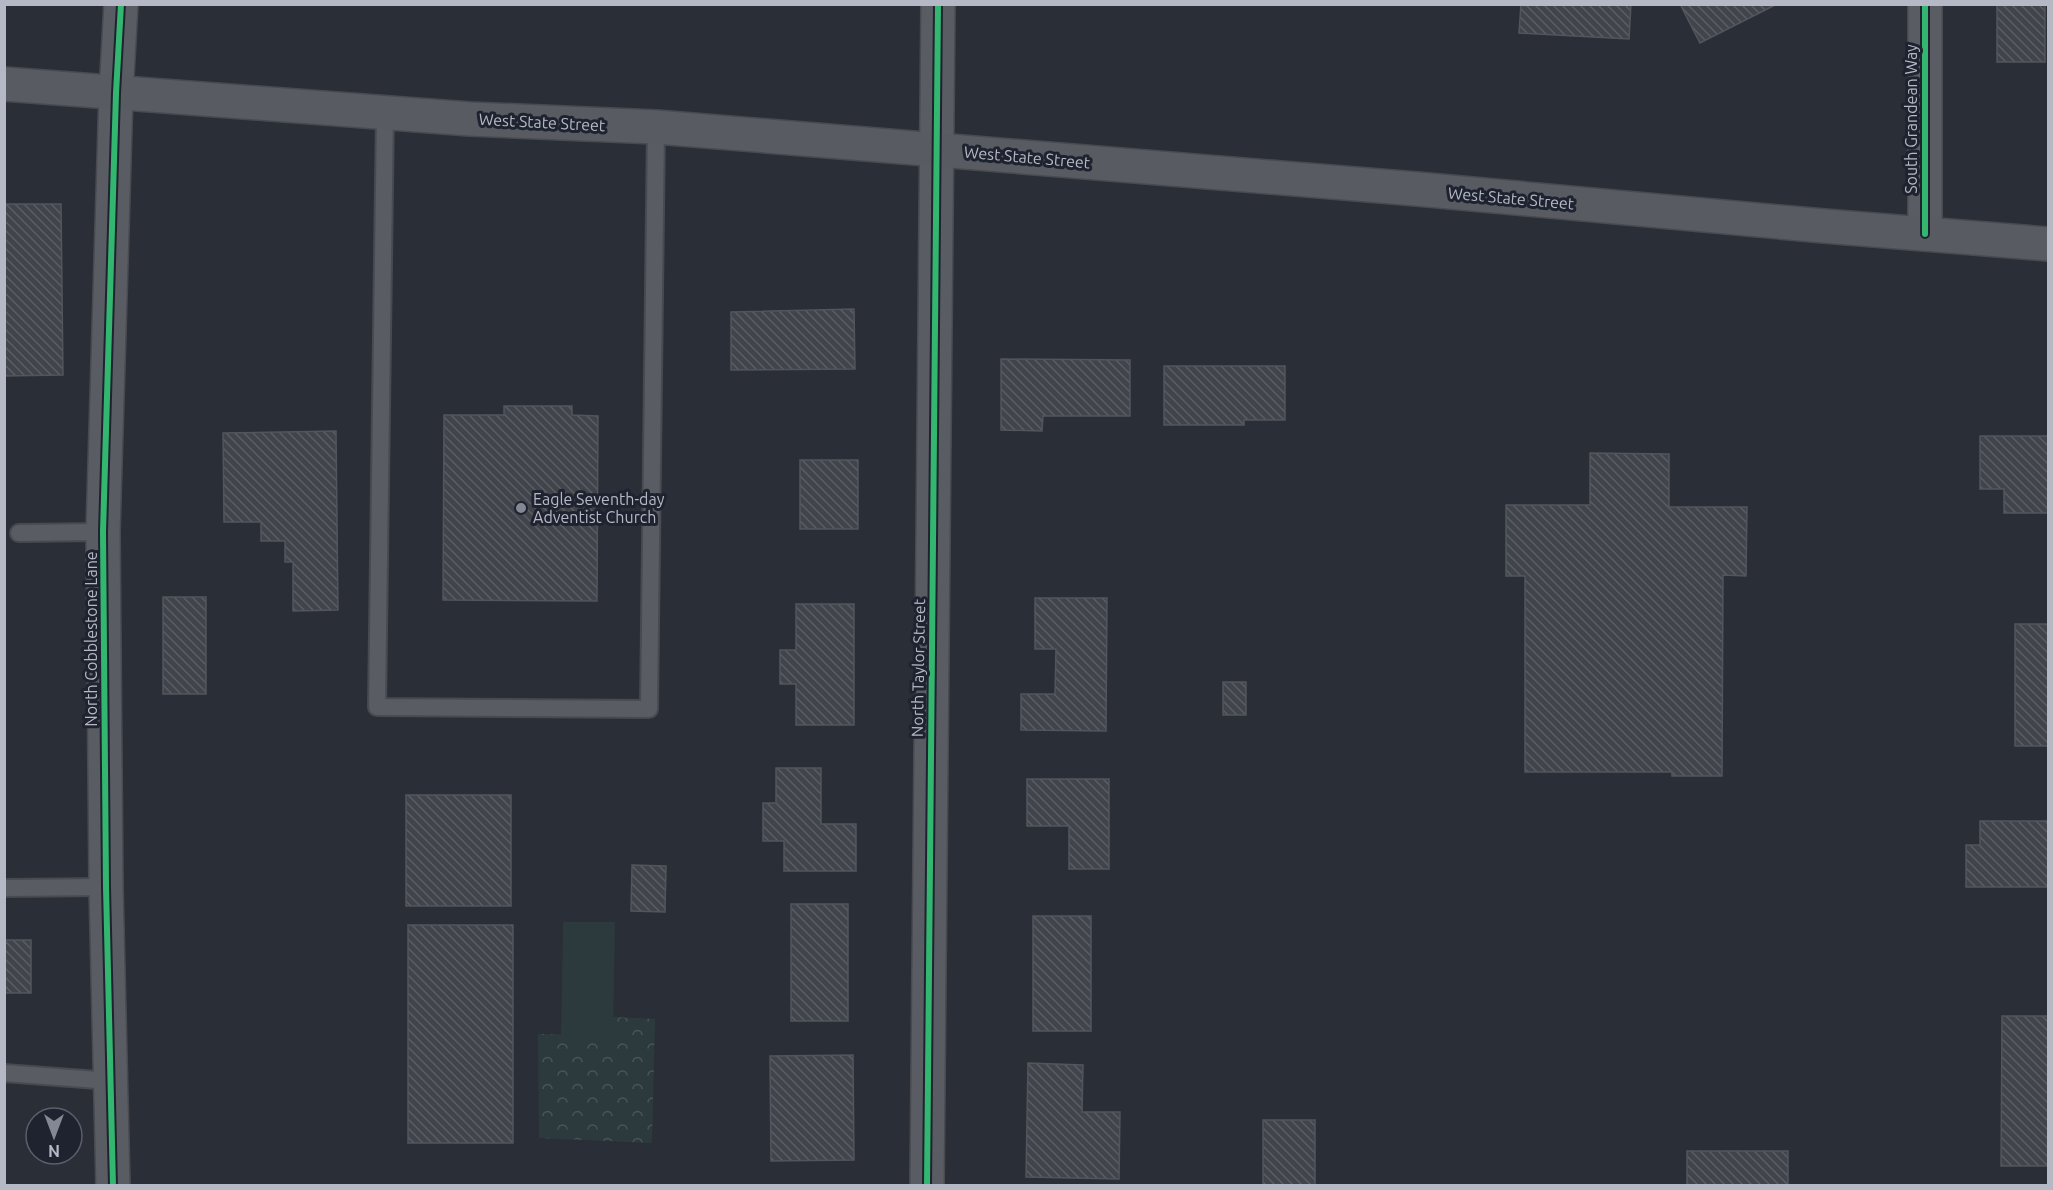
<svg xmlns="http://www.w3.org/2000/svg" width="2053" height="1190" font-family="Ubuntu,sans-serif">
	<defs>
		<pattern id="park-crowns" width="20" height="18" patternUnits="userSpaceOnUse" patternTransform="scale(1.5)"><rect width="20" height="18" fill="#2c3a3e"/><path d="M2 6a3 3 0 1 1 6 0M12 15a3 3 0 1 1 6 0" fill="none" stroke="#485458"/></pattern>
		<pattern id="building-back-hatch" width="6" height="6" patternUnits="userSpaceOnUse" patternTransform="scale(1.5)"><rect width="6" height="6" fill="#41444b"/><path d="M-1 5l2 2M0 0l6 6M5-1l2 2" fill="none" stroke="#5a5d63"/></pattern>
	</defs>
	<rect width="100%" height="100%" fill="#2a2e36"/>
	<path fill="url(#park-crowns)" d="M 613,1017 L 655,1019 L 652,1143 L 539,1138 L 538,1034 L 613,1035 Z"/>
	<path fill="#2c3a3e" d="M 563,922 L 615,922 L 613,1035 L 561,1035 Z"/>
	<path fill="url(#building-back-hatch)" stroke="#52555d" stroke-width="1.5" d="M 1521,4 L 1631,4 L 1629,39 L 1519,33 Z
		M 1680,4 L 1777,4 L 1700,43 Z
		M 1997,4 L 2045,4 L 2045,62 L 1997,62 Z
		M 4,204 L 61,204 L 63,375 L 4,376 Z
		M 854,309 L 855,369 L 731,370 L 731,312 Z
		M 1001,359 L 1130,360 L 1130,416 L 1043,416 L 1042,431 L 1001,430 Z
		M 1164,366 L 1285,366 L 1285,420 L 1244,420 L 1244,425 L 1164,425 Z
		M 504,406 L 572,406 L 572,415 L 598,416 L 597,601 L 443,600 L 444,415 L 504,415 Z
		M 336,431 L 338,610 L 293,611 L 293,562 L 285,562 L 285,541 L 261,541 L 261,522 L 224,522 L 223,433 Z
		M 1980,436 L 2048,436 L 2048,513 L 2004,513 L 2004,489 L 1980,489 Z
		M 1590,453 L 1669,454 L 1669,507 L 1747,507 L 1746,576 L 1723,575 L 1722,776 L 1672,776 L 1672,772 L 1525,772 L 1525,576 L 1506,576 L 1506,505 L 1590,505 Z
		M 800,460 L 858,460 L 858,529 L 800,529 Z
		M 163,597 L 206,597 L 206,694 L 163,694 Z
		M 1035,598 L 1107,598 L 1106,731 L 1021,730 L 1021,694 L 1055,694 L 1056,649 L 1035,649 Z
		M 796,604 L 854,604 L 854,725 L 796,725 L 796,684 L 780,684 L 780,650 L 796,650 Z
		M 2015,624 L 2048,624 L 2048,746 L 2015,746 Z
		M 1223,682 L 1246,682 L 1246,715 L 1223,715 Z
		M 776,768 L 821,768 L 821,824 L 856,824 L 856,871 L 784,871 L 784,841 L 763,841 L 763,803 L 776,803 Z
		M 1027,779 L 1109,779 L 1109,869 L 1069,869 L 1069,826 L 1027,826 Z
		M 406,795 L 511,795 L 511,906 L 406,906 Z
		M 1980,821 L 2048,821 L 2048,887 L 1966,887 L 1966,845 L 1980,845 Z
		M 632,865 L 666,866 L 665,912 L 631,911 Z
		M 791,904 L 848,904 L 848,1021 L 791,1021 Z
		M 1033,916 L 1091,916 L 1091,1031 L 1033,1031 Z
		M 408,925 L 513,925 L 513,1143 L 408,1143 Z
		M 4,940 L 31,940 L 31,993 L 4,993 Z
		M 2002,1016 L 2048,1016 L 2048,1166 L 2001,1166 Z
		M 853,1055 L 854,1160 L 771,1161 L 770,1056 Z
		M 1028,1063 L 1083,1065 L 1082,1112 L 1120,1112 L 1119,1179 L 1026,1177 Z
		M 1263,1120 L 1315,1120 L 1315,1186 L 1263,1186 Z
		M 1687,1151 L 1788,1151 L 1788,1186 L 1687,1186 Z"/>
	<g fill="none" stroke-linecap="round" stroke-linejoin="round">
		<g stroke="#484a50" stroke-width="20">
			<path id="service" d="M 385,112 L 377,707 L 649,709 L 656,127
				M 19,533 L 103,532
				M 4,888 L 106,887
				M 4,1073 L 111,1081"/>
		</g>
		<g stroke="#484a50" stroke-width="36">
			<path id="minor" d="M 1925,234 L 1925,4
				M 113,1186 L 106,887 L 103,532 L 116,93 L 121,4
				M 927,1186 L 938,4"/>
		</g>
		<g stroke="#484a50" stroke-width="36">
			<path id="secondary" d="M 4,84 L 470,119 L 656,127 L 1417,189 L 1824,226 L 2048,244"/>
		</g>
		<use href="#service" stroke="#5a5c63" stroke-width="16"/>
		<use href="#minor" stroke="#5a5c63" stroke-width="33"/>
		<use href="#secondary" stroke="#585b62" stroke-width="33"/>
		<g stroke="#1e232f" stroke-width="10">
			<path id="cycleway" d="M 1925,234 L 1925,4
				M 113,1186 L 106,887 L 103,532 L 116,93 L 121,4
				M 927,1186 L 938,4"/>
		</g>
		<use href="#cycleway" stroke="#33b770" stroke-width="6"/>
	</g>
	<circle fill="#848894" stroke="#1e232f" stroke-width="2" cx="521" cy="508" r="6"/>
	<g text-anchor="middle" stroke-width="6" stroke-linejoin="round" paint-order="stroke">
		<g font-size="16" fill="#b5b9c6" stroke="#1e232f">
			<text transform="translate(1911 119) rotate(-90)" y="6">South Grandean Way</text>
			<text transform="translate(542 122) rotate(3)" y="6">West State Street</text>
			<text transform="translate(1027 157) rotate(5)" y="6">West State Street</text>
			<text transform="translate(1511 198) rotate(5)" y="6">West State Street</text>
			<text transform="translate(91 639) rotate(-90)" y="6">North Cobblestone Lane</text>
			<text transform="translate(918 668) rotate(-89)" y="6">North Taylor Street</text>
		</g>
		<g font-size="16" fill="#b5b9c6" stroke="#1e232f" text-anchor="start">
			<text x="533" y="505">Eagle Seventh-day<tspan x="533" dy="18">Adventist Church</tspan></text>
		</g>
	</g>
	<rect width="2053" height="1190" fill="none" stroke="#b5b9c6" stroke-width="12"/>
	<g transform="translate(54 1136) rotate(180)"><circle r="28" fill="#1e232f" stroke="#5a5f6b" stroke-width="1.5"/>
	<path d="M0-4.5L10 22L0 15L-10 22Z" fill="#848894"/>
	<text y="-9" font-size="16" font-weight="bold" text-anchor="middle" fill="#b5b9c6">N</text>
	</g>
</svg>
